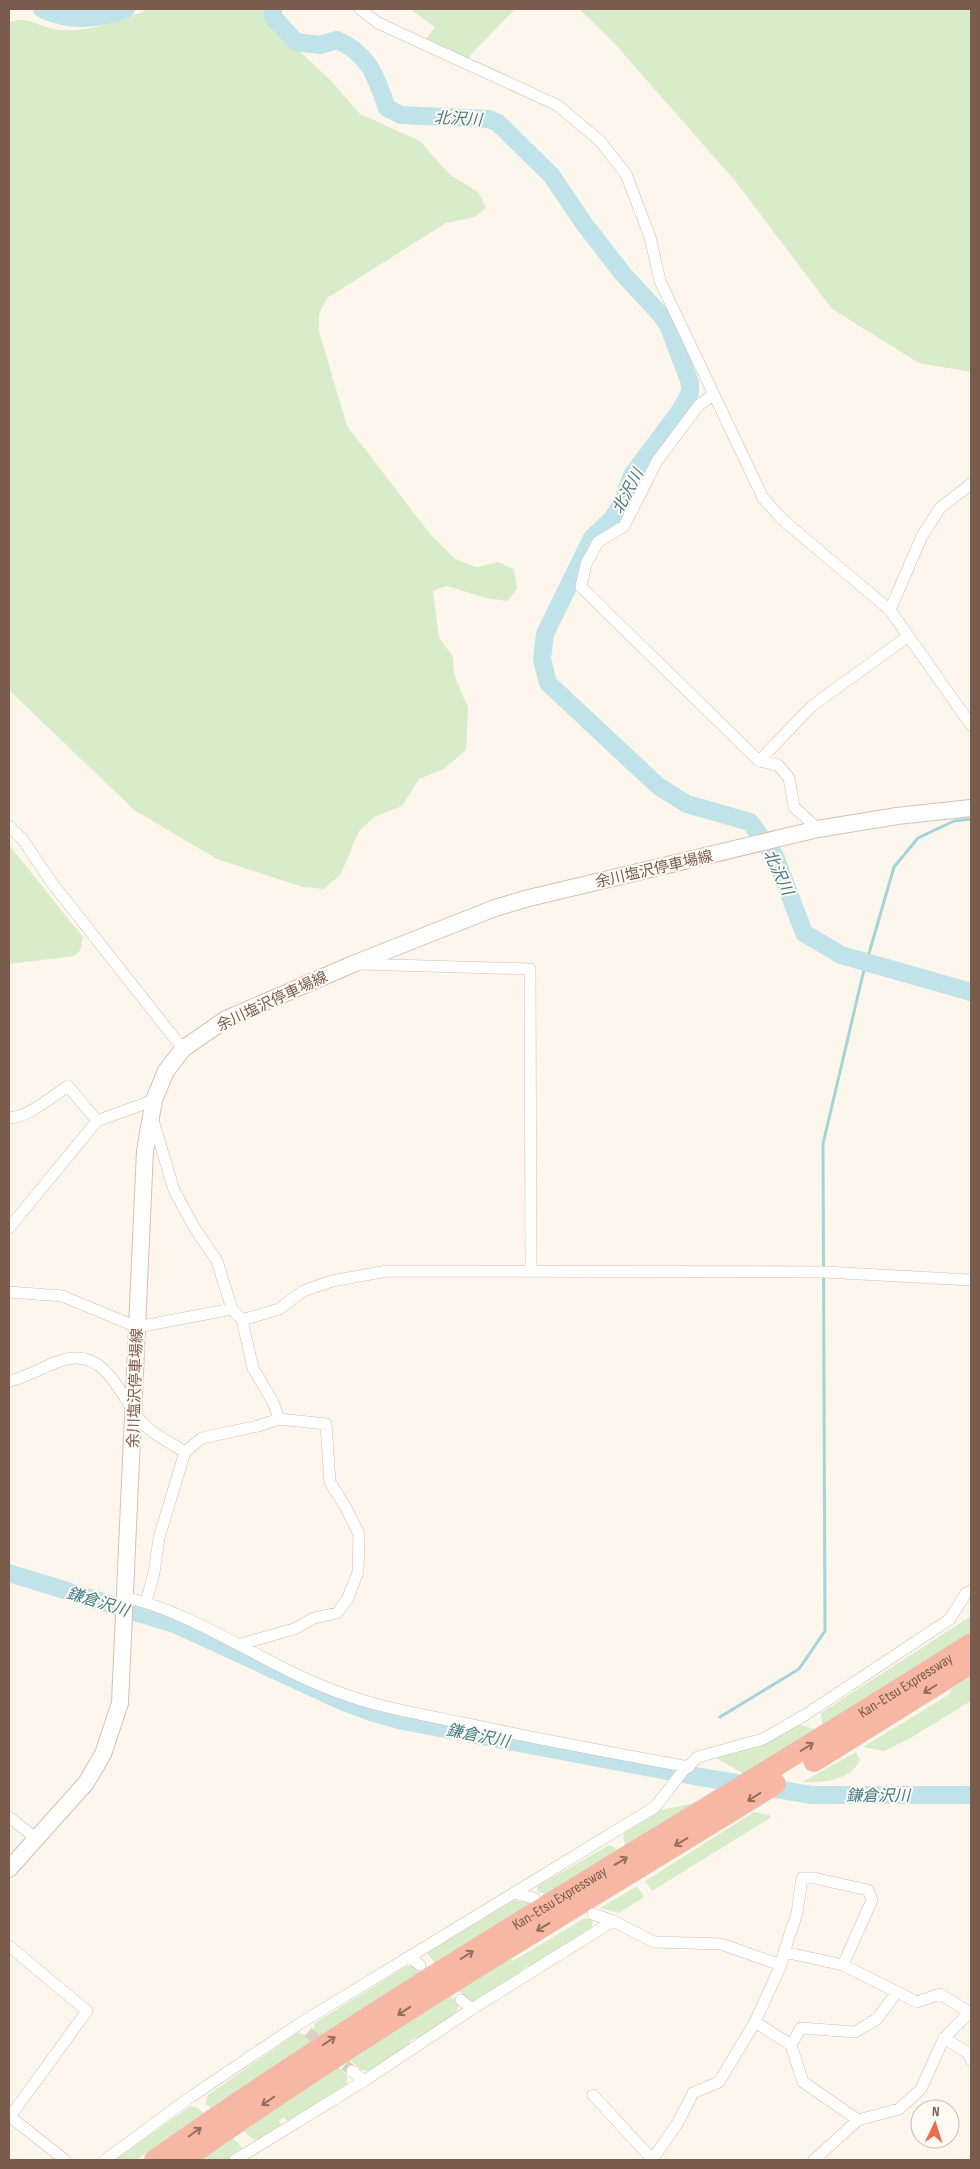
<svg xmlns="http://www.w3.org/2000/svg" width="980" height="2169" font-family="'Sofia Sans Condensed','Noto Sans JP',sans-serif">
	<rect width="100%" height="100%" fill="#fdf6ec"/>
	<path fill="#d8ecc9" d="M 150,9 L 265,9 L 272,25 L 331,81 L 360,114 L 420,141 L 449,174 L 478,192 L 486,208 L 475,217 L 446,223 L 327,298 L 319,314 L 319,331 L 347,426 L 431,535 L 455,559 L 477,567 L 498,562 L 514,569 L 517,589 L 507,601 L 486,598 L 447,586 L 433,591 L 439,638 L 453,656 L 454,675 L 468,707 L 466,750 L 444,769 L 419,779 L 402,806 L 374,817 L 359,831 L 341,874 L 324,889 L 303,887 L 217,859 L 134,810 L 9,690 L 9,22 C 33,15 39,29 61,30 C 92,33 121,19 150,9 Z
		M 410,9 L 515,9 L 464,62 L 423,43 L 435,27 Z
		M 579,9 L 971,9 L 971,372 L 919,363 L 832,309 L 736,182 L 615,44 Z
		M 9,845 L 83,937 L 80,951 L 74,956 L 9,964 Z
		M 971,1616 L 971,1633 L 825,1725 L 822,1724 L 821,1713 Z
		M 971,1676 L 971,1701 L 912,1737 L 884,1751 L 863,1747 L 950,1694 L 951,1689 Z
		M 799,1724 L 817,1730 L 744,1774 L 716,1758 L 765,1744 Z
		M 856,1752 L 860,1760 C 850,1781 823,1783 802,1782 Z
		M 690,1804 L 693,1805 L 625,1846 L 623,1834 L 661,1810 Z
		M 754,1812 L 770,1815 L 770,1818 L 652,1891 L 645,1881 Z
		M 609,1845 L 618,1850 L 545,1894 L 537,1891 L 538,1886 Z
		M 637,1886 L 644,1897 L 619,1913 L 600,1908 Z
		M 514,1900 L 530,1903 L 435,1963 L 427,1953 Z
		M 585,1918 L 593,1920 L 591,1929 L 530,1970 L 527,1966 L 520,1971 L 522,1974 L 473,2002 L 458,1991 L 511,1958 L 513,1961 Z
		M 407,1966 L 414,1966 L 421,1972 L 321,2036 L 313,2030 L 315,2023 Z
		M 450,1995 L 459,2004 L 455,2016 L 418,2041 L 415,2038 L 409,2042 L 411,2046 L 368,2071 L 361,2070 L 349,2059 Z
		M 297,2033 L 303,2034 L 312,2042 L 211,2108 L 205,2104 L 208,2095 Z
		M 338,2066 L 347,2076 L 347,2084 L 287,2121 L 284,2117 L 279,2120 L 281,2125 L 259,2140 L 252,2139 L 243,2130 Z
		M 191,2106 L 198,2108 L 203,2113 L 136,2160 L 114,2160 Z
		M 232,2137 L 241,2146 L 242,2149 L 228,2160 L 198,2160 Z"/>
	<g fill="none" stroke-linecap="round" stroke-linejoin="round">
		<path stroke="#a5d3da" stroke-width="3" d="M 720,1717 L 799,1669 L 825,1631 L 823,1144 L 863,974 L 894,867 L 918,838 L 954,821 L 971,819"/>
		<path stroke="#bfe3e8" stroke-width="18" d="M 42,9 C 71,22 96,20 126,9
			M 273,9 L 273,17 L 296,42 L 320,45 L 337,40 C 369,54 376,76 387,108 L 401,115 L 489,119 L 498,123 L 551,175 L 585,225 L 623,274 L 662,316 L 668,325 L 690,383 L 690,393 L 680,411 L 632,475 L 622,503 L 613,518 L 592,538 L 545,634 L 542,659 L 548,683 L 658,786 L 687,804 L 750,822 L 775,856 L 804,933 L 841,955 L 971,992
			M 9,1573 L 177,1625 L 344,1702 L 374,1713 L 403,1721 L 694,1776 L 812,1795 L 971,1795"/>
		<path stroke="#dcd0c4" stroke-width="11" stroke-dasharray="11 5.5" stroke-linecap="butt" d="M 308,2032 L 352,2071"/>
		<g stroke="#d1beb0" stroke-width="12">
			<path id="street" d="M 360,9 L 378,23 L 557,105 L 600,141 L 626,174 L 650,237 L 660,281 L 763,498 L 784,521 L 890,610 L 971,725
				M 713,395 L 699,405 L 657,461 L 624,526 L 598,542 L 586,564 L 581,587 L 759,761 L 778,765 L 789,778 L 794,807 L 818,829
				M 890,610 L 922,536 L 940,508 L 971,484
				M 759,761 L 812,706 L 907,637
				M 9,826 L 23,840 L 52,883 L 183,1049
				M 359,964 L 530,969 L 531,1271
				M 9,1118 C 29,1117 51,1097 68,1086 L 97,1121
				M 9,1228 L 97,1121 L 154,1100
				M 9,1292 L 62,1296 L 137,1327 L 232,1309
				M 242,1320 L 279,1309 L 303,1291 L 332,1281 L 387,1271 L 824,1272 L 971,1280
				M 9,1381 C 31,1377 51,1360 74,1358 C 109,1356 122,1399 141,1421 C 149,1432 173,1444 185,1452
				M 125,1597 C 201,1615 262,1664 335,1691 C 376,1707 419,1714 463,1723 C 538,1739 613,1753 689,1767
				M 146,1602 L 154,1573 L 159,1538 L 185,1452 L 202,1438 L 258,1426 L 279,1419 L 273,1402 L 253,1368 L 242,1320 L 232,1309 L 217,1261 L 194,1227 L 174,1190 L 152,1117
				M 241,1644 L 294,1629 L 314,1618 L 337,1613 L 348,1598 L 358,1572 L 359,1534 L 346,1508 L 330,1482 L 326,1424 L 279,1419
				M 9,1817 L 37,1839
				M 514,1893 L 534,1898
				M 593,1914 L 613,1921 L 654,1942 L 721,1944 L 781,1965
				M 9,1946 L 87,2011 L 9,2118
				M 784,1952 L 797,1913 L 802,1878 L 814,1878 L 868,1890 L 872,1900 L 843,1965
				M 410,1957 L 420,1965
				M 461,2000 L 472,2009
				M 944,2038 L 968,2053 L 971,2060
				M 791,2045 L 801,2028 L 855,2032 L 877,2019 L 897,1992
				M 352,2071 L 364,2081
				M 593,2095 L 652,2159
				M 9,2116 L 65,2160
				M 858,2120 L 803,2082 L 791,2045 L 755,2022 L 781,1965 L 784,1952 L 843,1965 L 917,2002 L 940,1994 L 969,2012
				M 105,2160 L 192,2096 L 299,2024 L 655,1807 L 683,1771 L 698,1757 L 763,1739 L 805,1715 L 950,1619 L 966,1593 L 971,1591
				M 235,2160 L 364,2081 L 472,2009 L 613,1921
				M 652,2160 L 677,2124 L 693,2093 L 719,2082 L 755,2022
				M 814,2160 L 858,2120 L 899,2109 L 921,2089 L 944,2038 L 971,2011"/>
		</g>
		<g stroke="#d6c0b0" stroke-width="18">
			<path id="secondary" d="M 9,1869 L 86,1783 L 103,1754 L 120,1703 L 145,1151 L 154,1100 L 166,1071 L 183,1049 L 226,1019 L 353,964 L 495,908 L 529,898 L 818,829 L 897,816 L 971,808"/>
		</g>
		<g stroke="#dad1cd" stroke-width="22">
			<g id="highway">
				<path d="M 814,1761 L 971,1663"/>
				<path id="s1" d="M 155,2160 C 418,1975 700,1817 971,1644"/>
				<path d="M 183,2160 C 374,2025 576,1907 775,1784"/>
			</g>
		</g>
		<use href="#street" stroke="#fff" stroke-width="11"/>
		<use href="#secondary" stroke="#fff" stroke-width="16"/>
		<use href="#highway" stroke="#f7b7a3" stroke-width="21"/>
	</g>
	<defs><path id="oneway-shaft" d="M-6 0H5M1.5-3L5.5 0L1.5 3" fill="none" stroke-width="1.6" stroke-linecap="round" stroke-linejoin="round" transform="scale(1.25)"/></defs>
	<g stroke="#936e5e">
		<use href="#oneway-shaft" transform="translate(930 1689) rotate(148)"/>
		<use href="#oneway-shaft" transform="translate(807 1747) rotate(-32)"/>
		<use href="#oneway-shaft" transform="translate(754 1797) rotate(148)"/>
		<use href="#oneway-shaft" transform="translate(681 1842) rotate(149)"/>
		<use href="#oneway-shaft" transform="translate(621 1861) rotate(-31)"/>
		<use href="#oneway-shaft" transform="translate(543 1927) rotate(149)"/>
		<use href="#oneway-shaft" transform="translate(467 1955) rotate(-32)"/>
		<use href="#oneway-shaft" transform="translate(404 2011) rotate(147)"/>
		<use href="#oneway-shaft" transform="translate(329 2041) rotate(-34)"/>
		<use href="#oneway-shaft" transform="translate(268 2101) rotate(145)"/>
		<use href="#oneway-shaft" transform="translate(195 2132) rotate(-35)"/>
	</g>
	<g text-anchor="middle" stroke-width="4" stroke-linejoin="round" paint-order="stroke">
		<g font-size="15" fill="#7a5c4d" stroke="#fffaf3">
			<text transform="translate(654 869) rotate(-13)" y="5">余川塩沢停車場線</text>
			<text transform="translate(272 1001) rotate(-25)" y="5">余川塩沢停車場線</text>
			<text transform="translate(135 1388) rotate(-88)" y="5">余川塩沢停車場線</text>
			<text dy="5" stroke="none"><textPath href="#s1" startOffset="888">Kan-Etsu Expressway</textPath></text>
			<text dy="5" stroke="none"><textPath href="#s1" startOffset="482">Kan-Etsu Expressway</textPath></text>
		</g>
		<g font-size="16" font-style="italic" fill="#437c86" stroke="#fffaf3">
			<text transform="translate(458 118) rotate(3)" y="6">北沢川</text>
			<text transform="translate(627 491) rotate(-62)" y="6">北沢川</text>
			<text transform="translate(779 872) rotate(65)" y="6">北沢川</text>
			<text transform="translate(98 1601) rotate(17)" y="6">鎌倉沢川</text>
			<text transform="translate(478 1735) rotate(11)" y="6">鎌倉沢川</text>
			<text x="878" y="1801">鎌倉沢川</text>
		</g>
	</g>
	<rect width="980" height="2169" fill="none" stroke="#7a5c4d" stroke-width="20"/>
	<g transform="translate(935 2124) rotate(4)"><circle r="24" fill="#fffaf3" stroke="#cabbb1"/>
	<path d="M0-4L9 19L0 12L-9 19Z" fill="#e76f51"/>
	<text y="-8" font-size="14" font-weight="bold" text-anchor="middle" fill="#7a5c4d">N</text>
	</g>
</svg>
